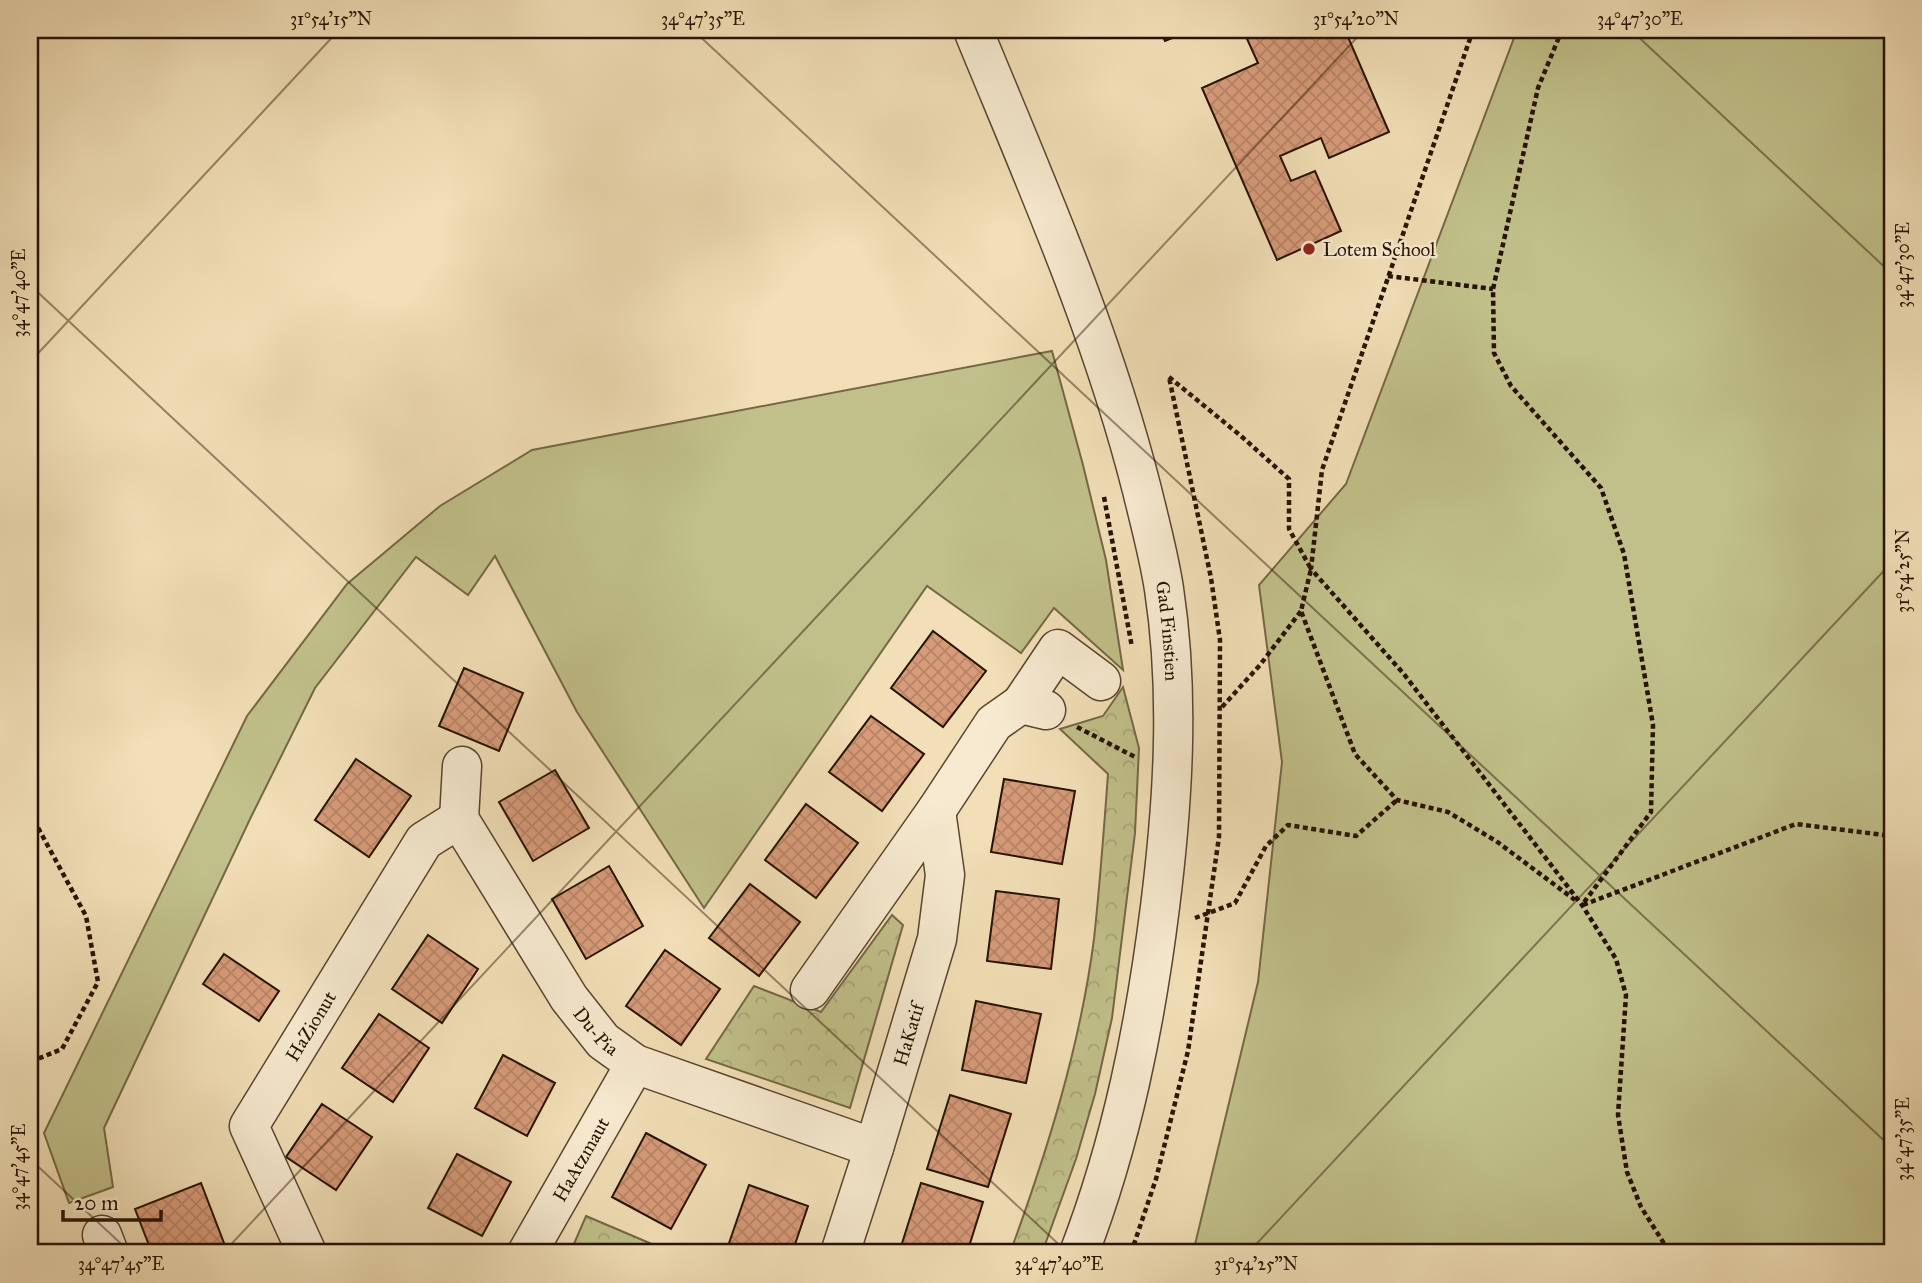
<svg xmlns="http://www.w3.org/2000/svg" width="1922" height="1283" font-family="'IM FELL Great Primer',serif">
	<defs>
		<pattern id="park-crowns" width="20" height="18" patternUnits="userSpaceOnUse" patternTransform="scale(1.75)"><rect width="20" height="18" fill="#c1c08a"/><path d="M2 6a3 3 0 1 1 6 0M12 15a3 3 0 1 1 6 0" fill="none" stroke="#a6a475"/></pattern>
		<pattern id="building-cross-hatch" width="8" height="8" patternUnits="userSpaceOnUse" patternTransform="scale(1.75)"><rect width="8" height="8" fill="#d79b79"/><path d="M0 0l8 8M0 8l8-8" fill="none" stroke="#b88467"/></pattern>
	</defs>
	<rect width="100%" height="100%" fill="#f2dfb7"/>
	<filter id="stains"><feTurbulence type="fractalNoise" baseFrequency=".00286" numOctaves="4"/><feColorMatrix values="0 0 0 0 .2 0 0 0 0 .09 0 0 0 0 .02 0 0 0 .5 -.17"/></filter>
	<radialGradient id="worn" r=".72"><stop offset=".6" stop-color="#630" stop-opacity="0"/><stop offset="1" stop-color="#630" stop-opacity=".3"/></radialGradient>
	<path fill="#c1c08a" stroke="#746845" stroke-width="2" d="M 1517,30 L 1892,30 L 1892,1253 L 1193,1253 L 1258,982 L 1282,762 L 1259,585 L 1346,484 Z
		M 1052,351 L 1083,465 L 1106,560 L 1123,670 L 1054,608 L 1021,653 L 927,586 L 704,908 L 577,712 L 495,556 L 468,595 L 416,557 L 315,688 L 251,817 L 104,1128 L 113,1187 L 69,1203 L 44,1133 L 247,716 L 347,584 L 440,506 L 532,450 Z"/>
	<path fill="url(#park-crowns)" stroke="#746845" stroke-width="2" d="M 1123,687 L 1139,748 L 1135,833 L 1112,1018 L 1095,1094 L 1076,1159 L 1042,1253 L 1010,1253 C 1047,1152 1080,1047 1094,939 C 1100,884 1104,829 1108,774 L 1060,729 L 1103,716 Z
		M 892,915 L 903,925 L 850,1108 L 706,1059 L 754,986 L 821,1012 Z
		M 586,1216 L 673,1253 L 570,1253 Z"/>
	<path fill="url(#building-cross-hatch)" stroke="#261100" stroke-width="2" d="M 1160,30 L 1192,30 L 1165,41 Z
		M 1243,30 L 1345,30 L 1389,132 L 1329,158 L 1321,138 L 1280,156 L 1291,181 L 1315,171 L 1341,231 L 1277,260 L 1202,88 L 1258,63 Z
		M 933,631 L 986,671 L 943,727 L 891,688 Z
		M 464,668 L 523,693 L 499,751 L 439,726 Z
		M 871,716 L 924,754 L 882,811 L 829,772 Z
		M 356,759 L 411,796 L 369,857 L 315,820 Z
		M 555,770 L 589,828 L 533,861 L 499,802 Z
		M 1004,779 L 1075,791 L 1062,864 L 991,852 Z
		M 806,804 L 858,843 L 816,898 L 765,860 Z
		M 609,866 L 643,926 L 586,959 L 552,899 Z
		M 750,884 L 800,922 L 759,976 L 709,938 Z
		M 996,891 L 1059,899 L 1051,969 L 987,961 Z
		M 428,935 L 478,969 L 442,1023 L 392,989 Z
		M 665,950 L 720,989 L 681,1045 L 626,1006 Z
		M 224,954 L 279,991 L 259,1021 L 203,984 Z
		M 976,1001 L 1041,1014 L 1026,1083 L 962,1070 Z
		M 379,1014 L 429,1048 L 393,1102 L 342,1068 Z
		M 503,1055 L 555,1083 L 527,1136 L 475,1108 Z
		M 950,1095 L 1011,1114 L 988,1187 L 927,1169 Z
		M 322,1104 L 372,1137 L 336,1190 L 286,1157 Z
		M 646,1133 L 706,1165 L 671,1229 L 612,1197 Z
		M 457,1154 L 511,1182 L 482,1236 L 428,1208 Z
		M 201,1183 L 227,1251 L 221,1253 L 152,1253 L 135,1209 Z
		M 921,1183 L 983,1202 L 967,1253 L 899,1253 Z
		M 749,1185 L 808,1206 L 792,1253 L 739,1253 L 727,1249 Z"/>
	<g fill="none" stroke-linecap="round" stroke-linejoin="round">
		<g stroke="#59442e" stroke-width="41">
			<g id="minor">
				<path id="s1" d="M 973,30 C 1035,181 1102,331 1142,490 C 1150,523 1159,556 1164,589 C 1180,694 1173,803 1160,907 C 1145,1026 1122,1141 1079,1253"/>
				<path d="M 1021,704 L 1058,649 L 1101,681"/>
				<path id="s2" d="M 462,766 L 459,819 L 569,998 L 603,1041 L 635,1064 L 874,1148"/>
				<path d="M 810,990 L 936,811 L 994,723 L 1021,704 L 1046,710"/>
				<path d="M 102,1235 L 109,1253"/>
				<path id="s3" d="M 307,1253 L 249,1126 L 424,841 L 459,819"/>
				<path id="s4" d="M 527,1253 L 635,1064"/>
				<path id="s5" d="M 840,1253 L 874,1148 L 937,939 L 945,875 L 936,811"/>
			</g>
		</g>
		<path stroke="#261100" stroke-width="4.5" stroke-dasharray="5 3.5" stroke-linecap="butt" d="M 1473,30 L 1322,470 L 1311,569 L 1403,673 L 1582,905 L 1616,959 L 1626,995 L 1618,1115 L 1627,1172 L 1641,1207 L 1670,1253
			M 1562,30 L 1538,88 L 1493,289 L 1494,353 L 1511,386 L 1601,488 L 1624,554 L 1653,725 L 1651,812 L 1582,905
			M 1388,276 L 1493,289
			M 1169,377 L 1241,436 L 1289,479 L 1289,529 L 1311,569 L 1301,611 L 1355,754 L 1397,800 L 1448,812 L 1496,841 L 1575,900
			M 1104,497 L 1132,647
			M 1222,707 L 1260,665 L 1301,611
			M 1077,727 L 1137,758
			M 30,813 L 86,916 L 98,982 L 62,1049 L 30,1062
			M 1583,905 L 1796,824 L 1892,836
			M 1195,918 L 1235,903 L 1266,846 L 1288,825 L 1356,836 L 1397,800
			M 1131,1253 L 1156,1179 L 1188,1051 L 1219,837 L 1220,640 L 1211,578 L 1169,377"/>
		<use href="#minor" stroke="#f7ead0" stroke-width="38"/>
	</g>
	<path fill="none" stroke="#261100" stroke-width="2" stroke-opacity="0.45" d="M 693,30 L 1892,1148M 1631,30 L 1892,274M 30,285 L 1068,1253M 30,362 L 339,30M 30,1159 L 131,1253M 223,1253 L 1364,30M 1248,1253 L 1892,562"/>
	<circle fill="#8f2418" stroke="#f7ead0" stroke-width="2.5" cx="1309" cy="249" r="7"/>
	<g text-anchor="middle" stroke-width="5" stroke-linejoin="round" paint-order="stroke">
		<g font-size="19" fill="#261100" stroke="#f7ead0" text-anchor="start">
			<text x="1323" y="256">Lotem School</text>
		</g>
		<g font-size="19" fill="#261100" stroke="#f7ead0">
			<text dy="7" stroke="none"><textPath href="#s1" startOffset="634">Gad Finstien</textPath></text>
			<text dy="7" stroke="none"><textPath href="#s3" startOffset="257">HaZionut</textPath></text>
			<text dy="7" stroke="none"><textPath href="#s2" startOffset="306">Du-Pia</textPath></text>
			<text dy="7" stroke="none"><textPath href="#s5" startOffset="229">HaKatif</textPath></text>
			<text dy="7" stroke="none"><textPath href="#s4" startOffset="108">HaAtzmaut</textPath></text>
		</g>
	</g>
	<rect width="1922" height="1283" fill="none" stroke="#f2dfb7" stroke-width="77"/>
	<path d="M63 1210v10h98v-10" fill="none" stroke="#261100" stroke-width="3.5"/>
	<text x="74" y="1210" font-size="21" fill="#261100" stroke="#f7ead0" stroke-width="5" paint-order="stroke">20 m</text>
	<rect x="38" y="38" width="1846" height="1206" fill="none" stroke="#261100" stroke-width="2.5"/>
	<g font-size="18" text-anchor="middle" fill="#261100">
		<text x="331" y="25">31°54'15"N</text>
		<text x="703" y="25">34°47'35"E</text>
		<text x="1356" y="25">31°54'20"N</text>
		<text x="1640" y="25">34°47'30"E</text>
		<text transform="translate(1903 265) rotate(-90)" y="6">34°47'30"E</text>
		<text transform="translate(19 293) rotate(-90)" y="6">34°47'40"E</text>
		<text transform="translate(1903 571) rotate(-90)" y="6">31°54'25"N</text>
		<text transform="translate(1903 1139) rotate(-90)" y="6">34°47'35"E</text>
		<text transform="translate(19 1167) rotate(-90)" y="6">34°47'45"E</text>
		<text x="121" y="1270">34°47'45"E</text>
		<text x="1059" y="1270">34°47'40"E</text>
		<text x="1256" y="1270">31°54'25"N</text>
	</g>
	<rect width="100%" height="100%" filter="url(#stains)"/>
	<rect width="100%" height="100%" fill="url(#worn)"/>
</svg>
